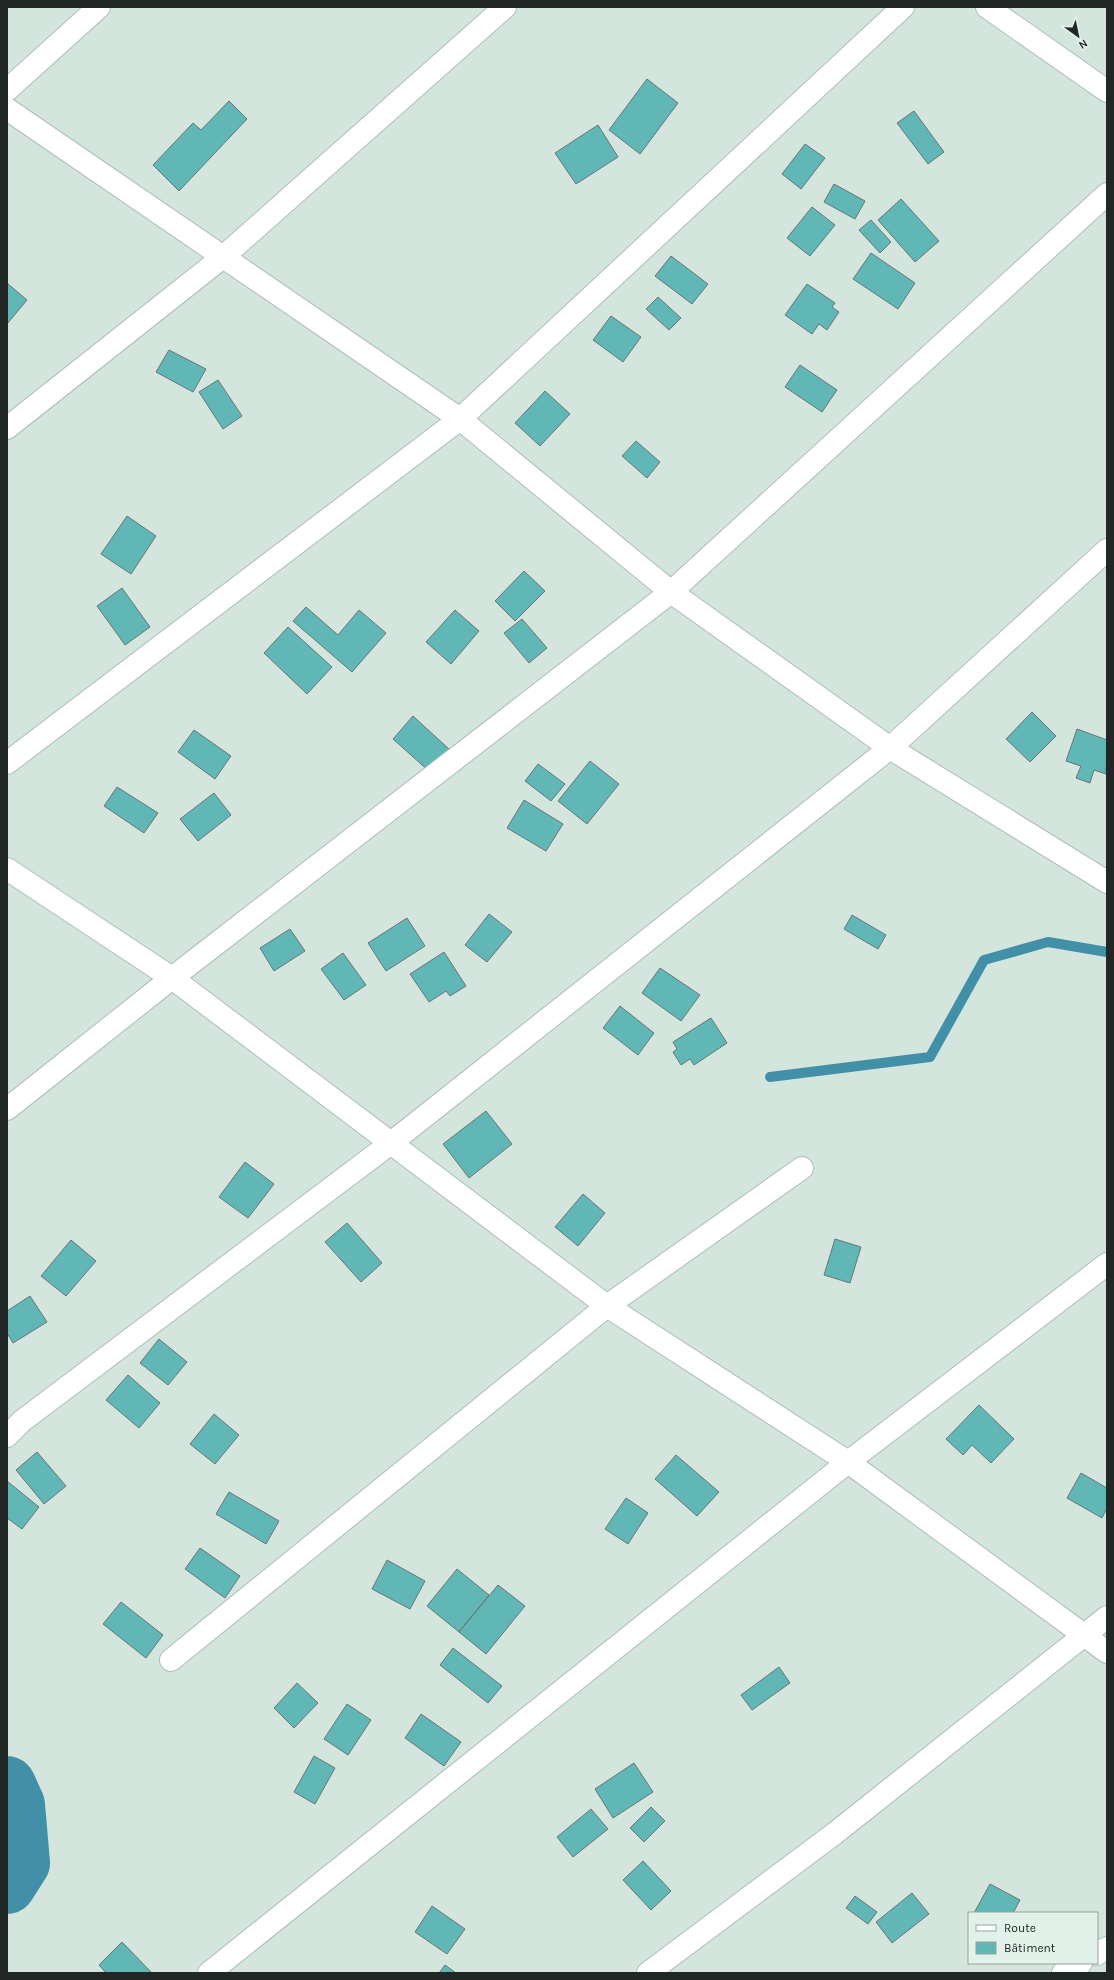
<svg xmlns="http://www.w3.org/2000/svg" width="1114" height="1980" font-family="Karla,sans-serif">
	<rect width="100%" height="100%" fill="#d4e5de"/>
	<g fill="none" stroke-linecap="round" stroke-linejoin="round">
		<path stroke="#4290a7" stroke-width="10" d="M 770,1077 L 930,1057 L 984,960 L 1048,942 L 1107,952"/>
		<path stroke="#4290a7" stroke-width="58" d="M 7,1785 L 16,1805 L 21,1863 L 7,1885"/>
	</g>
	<path fill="#61b7b6" stroke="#667776" d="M 647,79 L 678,103 L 640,154 L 609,130 Z
		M 229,101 L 247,119 L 179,191 L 153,165 L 193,123 L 201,130 Z
		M 914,111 L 944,152 L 928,164 L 897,123 Z
		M 598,125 L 618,157 L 576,184 L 555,153 Z
		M 805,144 L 825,158 L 801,189 L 782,174 Z
		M 834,184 L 865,201 L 855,219 L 824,202 Z
		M 901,199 L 939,241 L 915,262 L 878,220 Z
		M 812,207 L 835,225 L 810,256 L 787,238 Z
		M 871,220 L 891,242 L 880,253 L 859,230 Z
		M 871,253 L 915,283 L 898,309 L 853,279 Z
		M 671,256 L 708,284 L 692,304 L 655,276 Z
		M 7,283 L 27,300 L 7,324 Z
		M 807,284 L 835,303 L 832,307 L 839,312 L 827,330 L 819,324 L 812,334 L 785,315 Z
		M 658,297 L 681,318 L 669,330 L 646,309 Z
		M 611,316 L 641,337 L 623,362 L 593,340 Z
		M 169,350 L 206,369 L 193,392 L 156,372 Z
		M 800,365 L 837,390 L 822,412 L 785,387 Z
		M 218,380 L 242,416 L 223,429 L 199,392 Z
		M 545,391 L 570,414 L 540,446 L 515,423 Z
		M 636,441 L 660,462 L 647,478 L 622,456 Z
		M 127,516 L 156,536 L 131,574 L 101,554 Z
		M 524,571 L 545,591 L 515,621 L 495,601 Z
		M 122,588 L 150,627 L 125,645 L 97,606 Z
		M 306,607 L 338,635 L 359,610 L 386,633 L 352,672 L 293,621 Z
		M 455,610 L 479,631 L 451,664 L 426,642 Z
		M 522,619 L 547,648 L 529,663 L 504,633 Z
		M 288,627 L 332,667 L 307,694 L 264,653 Z
		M 1032,712 L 1056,736 L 1030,762 L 1006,739 Z
		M 413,716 L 450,750 L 430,772 L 393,739 Z
		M 1077,729 L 1107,740 L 1106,774 L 1094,770 L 1090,783 L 1076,778 L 1081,766 L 1066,761 Z
		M 194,730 L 231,756 L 215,779 L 178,752 Z
		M 590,761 L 619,784 L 587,824 L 558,801 Z
		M 538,764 L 565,784 L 551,801 L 525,781 Z
		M 117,787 L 158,813 L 144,833 L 104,806 Z
		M 214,793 L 231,815 L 198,841 L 180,819 Z
		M 524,800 L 563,824 L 546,851 L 507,828 Z
		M 489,914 L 512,932 L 487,962 L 465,945 Z
		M 852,915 L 886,935 L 878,949 L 844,929 Z
		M 407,918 L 425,946 L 386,971 L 368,943 Z
		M 290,929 L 305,951 L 274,971 L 260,948 Z
		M 444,952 L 466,986 L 450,996 L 446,991 L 429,1002 L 410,974 Z
		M 343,953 L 366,985 L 344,1000 L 321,969 Z
		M 660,968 L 700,995 L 681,1021 L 642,993 Z
		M 620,1006 L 654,1033 L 638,1055 L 603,1028 Z
		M 711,1018 L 727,1043 L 694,1065 L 690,1059 L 681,1065 L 673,1052 L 677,1049 L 673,1042 Z
		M 486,1111 L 512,1144 L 469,1178 L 443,1144 Z
		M 245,1162 L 274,1184 L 248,1218 L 219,1197 Z
		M 583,1194 L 605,1213 L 578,1246 L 555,1227 Z
		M 347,1223 L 382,1263 L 361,1282 L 325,1242 Z
		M 835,1239 L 861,1247 L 850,1283 L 824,1275 Z
		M 71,1240 L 96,1261 L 66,1296 L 41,1276 Z
		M 30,1296 L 47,1322 L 13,1343 L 7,1333 L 7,1311 Z
		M 159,1339 L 187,1362 L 168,1385 L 140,1363 Z
		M 128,1375 L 160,1403 L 139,1428 L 106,1400 Z
		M 979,1405 L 1014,1439 L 991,1463 L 972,1445 L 963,1455 L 946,1439 Z
		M 214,1414 L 239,1435 L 215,1464 L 190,1444 Z
		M 37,1452 L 66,1486 L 44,1504 L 16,1470 Z
		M 676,1455 L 719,1492 L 697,1516 L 655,1479 Z
		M 1081,1473 L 1107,1488 L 1107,1508 L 1102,1518 L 1067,1498 Z
		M 7,1481 L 39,1507 L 22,1529 L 7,1518 Z
		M 229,1492 L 279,1521 L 266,1544 L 216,1514 Z
		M 626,1498 L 648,1513 L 628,1544 L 605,1529 Z
		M 200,1548 L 240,1576 L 225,1598 L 185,1569 Z
		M 387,1560 L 425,1581 L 410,1609 L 372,1589 Z
		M 457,1569 L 489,1595 L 459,1632 L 427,1606 Z
		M 498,1585 L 525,1606 L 486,1654 L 459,1632 Z
		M 121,1602 L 163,1635 L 146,1658 L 103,1624 Z
		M 453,1648 L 502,1686 L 488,1703 L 440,1665 Z
		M 779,1667 L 790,1683 L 752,1710 L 741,1695 Z
		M 297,1683 L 318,1703 L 294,1728 L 274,1708 Z
		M 347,1704 L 371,1720 L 348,1755 L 324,1739 Z
		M 421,1714 L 461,1742 L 444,1766 L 405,1738 Z
		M 314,1756 L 335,1768 L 315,1804 L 294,1792 Z
		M 634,1763 L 653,1792 L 613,1818 L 595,1789 Z
		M 651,1807 L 665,1821 L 644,1842 L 630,1828 Z
		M 591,1809 L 608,1829 L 573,1857 L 557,1837 Z
		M 643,1861 L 671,1891 L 651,1910 L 623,1880 Z
		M 990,1884 L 1020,1900 L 1013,1913 L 974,1913 Z
		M 912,1893 L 929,1914 L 892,1943 L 876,1922 Z
		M 855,1896 L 877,1912 L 868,1924 L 846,1908 Z
		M 432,1906 L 465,1929 L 447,1954 L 415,1932 Z
		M 122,1942 L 152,1973 L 106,1973 L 99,1965 Z
		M 445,1965 L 456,1973 L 439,1973 Z"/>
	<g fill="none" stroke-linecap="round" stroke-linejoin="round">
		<g stroke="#adbdb7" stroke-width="24">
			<path id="street" d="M 987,7 L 1107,91
				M 7,90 L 99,7
				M 7,109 L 460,419 L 671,592 L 890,748 L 1107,882
				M 7,428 L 223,257 L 505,7
				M 7,763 L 460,419 L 903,7
				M 7,869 L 172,978 L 607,1306 L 848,1462 L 1107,1652
				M 7,1109 L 172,978 L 671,592 L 1107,194
				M 7,1436 L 22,1421 L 391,1143 L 890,748 L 1107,550
				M 171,1660 L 607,1306 L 802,1168
				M 1097,1954 L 1107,1948
				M 209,1973 L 848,1462 L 1107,1264
				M 648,1973 L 834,1834 L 1107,1617
				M 1063,1973 L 1081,1963"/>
		</g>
		<use href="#street" stroke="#fff" stroke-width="22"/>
	</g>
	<rect width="1114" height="1980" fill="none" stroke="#212724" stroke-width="16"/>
	<rect x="968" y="1912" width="130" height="52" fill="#e2f2eb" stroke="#95a19b"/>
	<rect x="976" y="1925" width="20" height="6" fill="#ffffff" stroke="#95a19b"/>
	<text x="1004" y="1932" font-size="12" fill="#212724">Route</text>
	<rect x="976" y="1942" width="20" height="12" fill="#61b7b6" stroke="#95a19b"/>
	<text x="1004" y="1952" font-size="12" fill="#212724">Bâtiment</text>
	<g transform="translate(1078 36) rotate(147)" stroke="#e2f2eb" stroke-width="3" paint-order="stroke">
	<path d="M0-3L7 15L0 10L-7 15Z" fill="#212724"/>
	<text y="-6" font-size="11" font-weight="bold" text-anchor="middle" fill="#212724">N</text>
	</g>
</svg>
